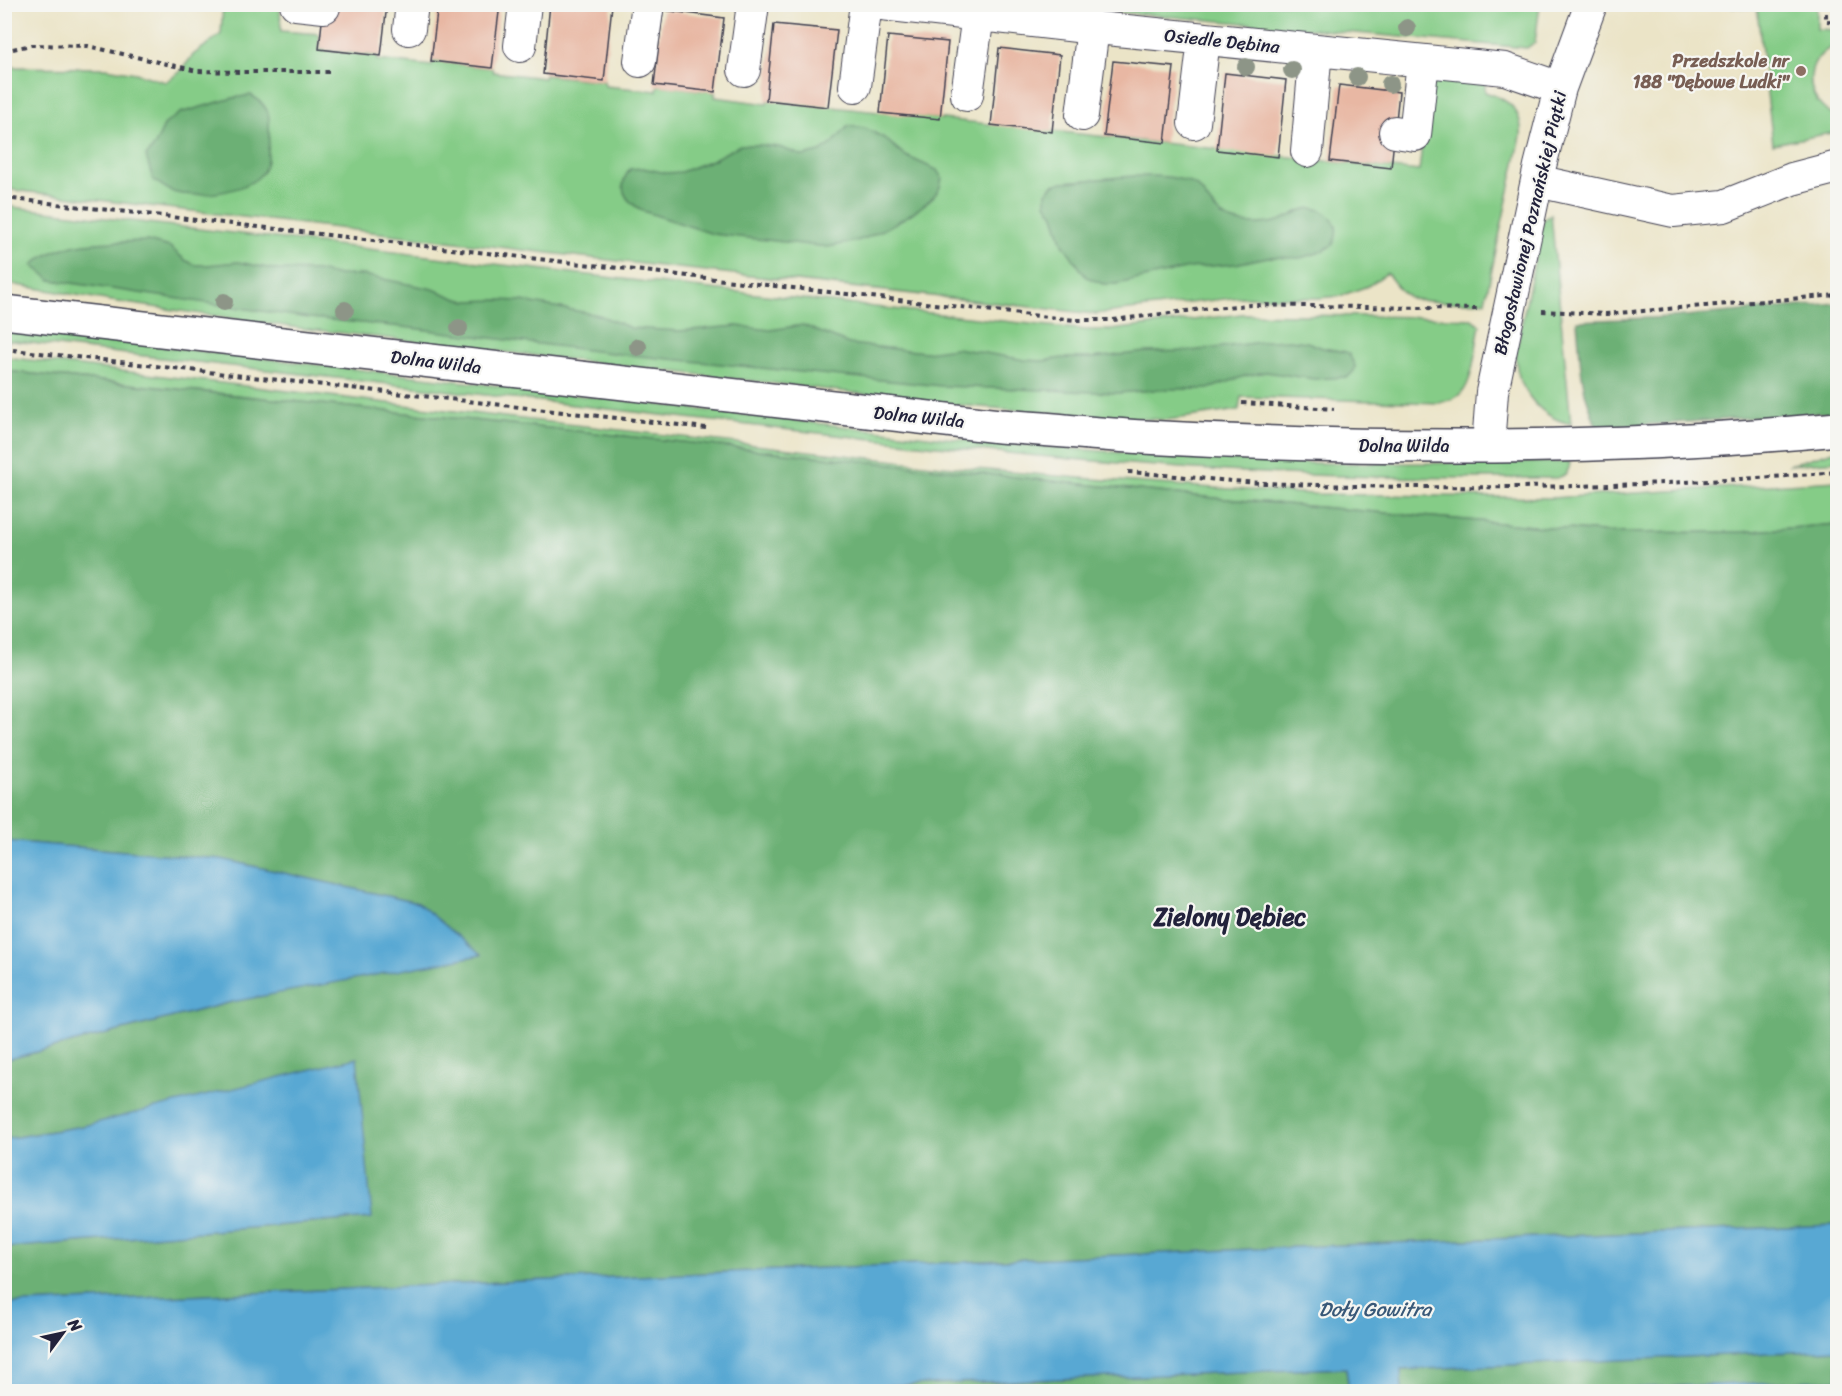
<svg xmlns="http://www.w3.org/2000/svg" width="1842" height="1396" font-family="Sriracha,sans-serif">
	<rect width="100%" height="100%" fill="#f6f6f2"/>
	<filter id="ink" filterUnits="userSpaceOnUse"><feTurbulence type="fractalNoise" baseFrequency=".0167" numOctaves="2"/><feDisplacementMap in="SourceGraphic" scale="12" xChannelSelector="R" yChannelSelector="G"/><feConvolveMatrix kernelMatrix="1 2 1 2 8 2 1 2 1" color-interpolation-filters="sRGB"/></filter>
	<filter id="wash" filterUnits="userSpaceOnUse"><feTurbulence type="fractalNoise" baseFrequency=".008" numOctaves="4" result="noise"/><feDisplacementMap in="SourceGraphic" scale="24" xChannelSelector="R" yChannelSelector="G"/><feGaussianBlur stdDeviation="1.35" result="paint"/><feColorMatrix in="noise" values="0 0 0 0 0 0 0 0 0 0 0 0 0 0 0 0 0 1.4 0 .05"/><feComposite in="paint" operator="in"/></filter>
	<g filter="url(#wash)">
		<rect width="100%" height="100%" fill="#ebe4c7"/>
		<path fill="#85cc87" stroke="#547761" stroke-width="1.5" d="M 280,4 L 281,31 L 320,34 L 319,49 L 378,56 L 377,60 L 432,66 L 433,61 L 492,68 L 493,72 L 544,78 L 545,75 L 604,81 L 605,86 L 657,91 L 658,85 L 715,92 L 715,97 L 767,104 L 768,100 L 1419,171 L 1430,76 L 1485,83 L 1485,92 C 1508,99 1523,110 1521,136 L 1485,301 C 1471,303 1421,303 1409,297 C 1400,292 1393,281 1387,273 L 1368,286 L 1340,296 L 1318,298 L 1241,297 L 1095,314 L 660,266 L 5,189 L 4,67 L 106,68 L 136,73 L 165,82 L 180,72 L 193,55 L 221,34 L 223,5 Z
			M 1095,4 L 1540,4 L 1540,5 L 1535,42 L 1527,48 L 1094,10 Z
			M 1718,5 L 1817,5 L 1817,29 L 1837,30 L 1837,45 C 1801,58 1803,103 1837,117 L 1837,132 L 1773,144 L 1757,9 Z
			M 4,206 L 656,283 L 1086,330 L 1111,330 L 1242,314 L 1425,317 L 1472,319 L 1480,325 C 1476,343 1474,381 1461,394 C 1455,399 1446,401 1439,403 L 1241,397 L 1239,410 L 1167,420 L 1078,415 L 958,405 L 299,328 L 118,302 L 5,283 Z
			M 1551,214 L 1571,424 C 1537,417 1511,382 1517,347 L 1543,220 Z
			M 5,328 L 944,438 C 1067,448 1191,460 1315,463 C 1400,464 1485,463 1570,462 C 1569,471 1567,475 1557,478 C 1442,478 1327,478 1212,470 C 1045,459 879,440 713,421 C 477,395 241,368 5,340 Z
			M 5,357 L 521,419 L 942,466 L 1079,478 L 1214,488 L 1314,494 L 1551,498 L 1837,481 L 1837,524 L 1742,532 L 1613,533 L 1215,498 L 5,371 Z
			M 1837,450 L 1837,461 L 1788,465 Z"/>
		<path fill="#6cb074" stroke="#476958" stroke-width="1.5" d="M 251,95 C 271,107 270,116 269,138 C 268,148 269,161 264,170 C 252,192 199,198 177,193 C 169,192 161,184 153,180 L 146,156 L 155,145 L 165,124 L 180,113 L 233,98 Z
			M 848,126 L 865,128 L 884,138 L 906,156 L 937,170 L 942,178 C 941,181 941,184 940,187 C 932,206 884,230 866,238 C 854,242 841,244 828,247 L 713,234 L 643,211 C 625,201 616,188 630,169 L 643,168 L 666,173 L 681,172 L 712,160 L 740,145 L 760,145 L 779,147 L 803,156 L 820,152 L 833,143 Z
			M 1134,176 C 1154,176 1181,175 1198,187 C 1201,190 1204,194 1206,198 C 1218,214 1223,220 1243,223 C 1252,225 1266,224 1275,222 C 1294,217 1307,200 1326,213 C 1339,222 1338,233 1333,245 L 1318,253 L 1300,258 L 1268,257 L 1235,264 L 1189,268 L 1117,284 L 1103,284 L 1086,277 L 1063,244 L 1054,215 L 1046,203 L 1046,193 L 1053,185 L 1063,182 Z
			M 147,241 L 170,247 L 185,260 L 195,265 L 207,265 L 238,262 L 278,270 L 317,271 L 335,275 L 363,275 L 433,289 L 455,298 L 466,301 L 497,300 L 522,301 L 599,315 L 631,328 L 679,331 L 737,326 L 770,330 L 803,325 L 849,344 L 926,352 L 956,348 L 1025,360 L 1042,361 L 1063,358 L 1092,358 L 1147,352 L 1191,351 L 1269,341 L 1290,340 L 1307,342 L 1323,348 L 1346,352 L 1349,354 L 1355,366 L 1354,371 L 1348,377 L 1314,379 L 1266,372 L 1245,376 L 1208,389 L 1166,389 L 1118,393 L 941,386 L 619,354 L 403,327 L 309,318 L 51,280 L 32,265 C 63,238 109,243 147,241 Z
			M 1837,303 L 1837,412 L 1611,427 L 1596,426 L 1585,393 L 1581,369 L 1577,321 L 1673,317 Z
			M 5,371 L 1215,498 L 1613,533 L 1742,532 L 1837,524 L 1837,1225 L 1391,1243 L 5,1304 L 5,1248 L 371,1218 L 83,1126 L 5,1139 L 5,1060 L 232,1002 L 418,903 L 221,859 L 5,841 Z
			M 1838,1350 L 1837,1380 L 1565,1391 L 1402,1392 L 1400,1370 Z
			M 1346,1368 L 1349,1391 L 720,1392 Z"/>
		<path fill="#59a8d3" stroke="#3e6587" stroke-width="1.5" d="M 5,841 L 221,859 L 418,903 L 481,955 L 232,1002 L 5,1060 Z
			M 357,1058 L 372,1218 L 5,1248 L 5,1139 L 83,1126 Z
			M 1838,1225 L 1837,1350 L 1401,1370 L 1402,1391 L 1349,1391 L 1346,1368 L 720,1392 L 5,1391 L 5,1304 L 1391,1243 Z
			M 1837,1380 L 1837,1392 L 1565,1391 Z"/>
		<g id="blocks">
			<path fill="#e8b7a3" d="M 324,4 L 387,4 L 381,56 L 319,49 Z
				M 438,4 L 500,4 L 492,68 L 431,61 Z
				M 550,4 L 612,5 L 604,81 L 543,74 Z
				M 663,10 L 724,18 L 715,92 L 654,85 Z
				M 774,24 L 837,30 L 828,107 L 766,100 Z
				M 888,36 L 948,42 L 940,119 L 880,113 Z
				M 999,48 L 1060,55 L 1052,132 L 991,125 Z
				M 1113,61 L 1174,67 L 1165,143 L 1104,136 Z
				M 1225,73 L 1286,80 L 1278,157 L 1217,150 Z
				M 1339,85 L 1399,92 L 1391,168 L 1330,161 Z"/>
		</g>
	</g>
	<g filter="url(#ink)">
		<use href="#blocks" fill-opacity="0" stroke="#403f50" stroke-width="1.5"/>
		<g fill="none" stroke-linecap="round" stroke-linejoin="round">
			<g stroke="#403f50" stroke-width="34">
				<path id="minor" d="M 296,4 L 324,7
					M 882,4 L 1077,26 L 1505,69 L 1560,88
					M 409,29 L 412,4
					M 520,46 L 525,4
					M 640,61 L 648,4
					M 744,70 L 753,4
					M 855,86 L 866,4
					M 967,95 L 978,15
					M 1082,115 L 1093,28
					M 1194,123 L 1204,39
					M 1395,132 L 1415,135 L 1423,61
					M 1307,151 L 1316,50
					M 1537,181 L 1673,211 L 1724,206 L 1792,179 L 1838,167
					M 1488,446 L 1492,392 L 1540,166 L 1560,88 L 1591,4"/>
			</g>
			<g stroke="#403f50" stroke-width="36">
				<path id="major" d="M 4,312 L 999,426 C 1047,429 1095,434 1144,437 C 1375,450 1607,451 1838,429"/>
			</g>
			<path stroke="#403f50" stroke-width="4" stroke-dasharray="4.5 4.5" stroke-linecap="butt" d="M 1826,4 L 1826,21 L 1838,22
				M 4,51 L 31,45 L 88,46 L 197,71 L 240,72 L 329,72
				M 4,198 L 1074,320 L 1113,320 L 1211,308 L 1251,305 L 1478,309
				M 1542,311 L 1606,314 L 1838,295
				M 4,349 L 706,428
				M 1242,403 L 1334,409
				M 1128,472 C 1173,475 1219,481 1264,483 C 1456,491 1647,488 1838,472"/>
			<use href="#minor" stroke="#fff" stroke-width="32"/>
			<use href="#major" stroke="#fff" stroke-width="33"/>
		</g>
		<g fill="#8d9587">
			<circle cx="1407" cy="28" r="9"/>
			<circle cx="1246" cy="67" r="9"/>
			<circle cx="1292" cy="70" r="9"/>
			<circle cx="1357" cy="77" r="9"/>
			<circle cx="1390" cy="84" r="9"/>
			<circle cx="224" cy="302" r="9"/>
			<circle cx="345" cy="310" r="9"/>
			<circle cx="459" cy="328" r="9"/>
			<circle cx="638" cy="347" r="9"/>
		</g>
	</g>
	<circle fill="#8d6e63" stroke="#f6f6f2" stroke-width="2" cx="1801" cy="71" r="6"/>
	<g text-anchor="middle" stroke-width="4.5" stroke-linejoin="round" paint-order="stroke">
		<g font-size="18" fill="#22223b" stroke="#f6f6f2">
			<text transform="translate(1222 41) rotate(6)" y="6">Osiedle Dębina</text>
			<text transform="translate(1530 223) rotate(-77)" y="6">Błogosławionej Poznańskiej Piątki</text>
			<text transform="translate(436 362) rotate(7)" y="6">Dolna Wilda</text>
			<text transform="translate(919 417) rotate(6)" y="6">Dolna Wilda</text>
			<text x="1404" y="452">Dolna Wilda</text>
		</g>
		<g font-size="18" font-weight="bold" fill="#785e54" stroke="#f6f6f2" text-anchor="end">
			<text x="1789" y="67">Przedszkole nr<tspan x="1789" dy="21">188 "Dębowe Ludki"</tspan></text>
		</g>
		<g font-size="20" font-style="italic" fill="#385878" stroke="#f6f6f2">
			<text x="1375" y="1316">Doły Gowitra</text>
		</g>
		<g font-size="24" font-weight="bold" fill="#22223b" stroke="#f6f6f2">
			<text x="1230" y="925">Zielony Dębiec</text>
		</g>
	</g>
	<rect width="1842" height="1396" fill="none" stroke="#f6f6f2" stroke-width="24"/>
	<g transform="translate(63 1333) rotate(57)" stroke="#f6f6f2" stroke-width="4.5" paint-order="stroke">
	<path d="M0-4.5L10 22L0 15L-10 22Z" fill="#22223b"/>
	<text y="-9" font-size="16" font-weight="bold" text-anchor="middle" fill="#22223b">N</text>
	</g>
</svg>
